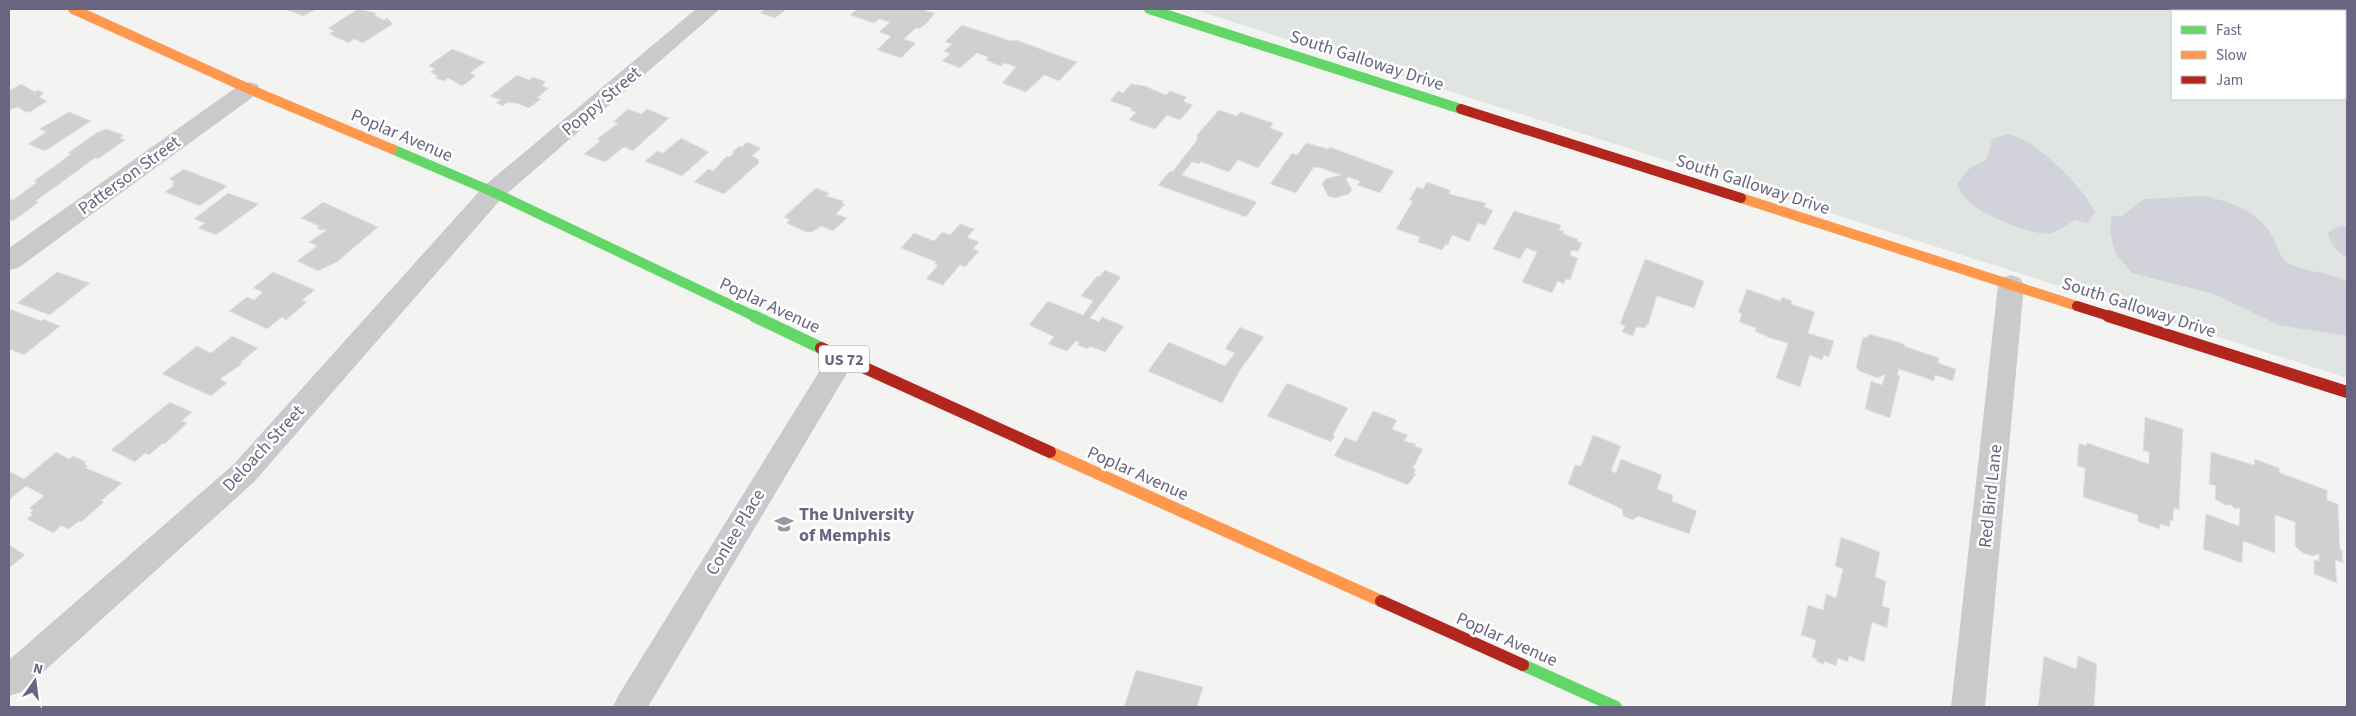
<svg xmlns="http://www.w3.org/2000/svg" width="2356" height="716" font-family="'Source Sans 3',sans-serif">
	<rect width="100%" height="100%" fill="#f3f4f2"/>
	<path fill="#e0e5e2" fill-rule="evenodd" d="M 1192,9 L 2347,9 L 2347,378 ZM 2172,11 L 2345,11 L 2345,99 L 2172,99 Z"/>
	<path fill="#d1d2da" d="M 2008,134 C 2035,139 2084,187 2095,212 L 2087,223 L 2075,220 C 2068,224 2059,231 2051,233 C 2033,237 1980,214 1967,200 C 1962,196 1960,189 1957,184 L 1970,168 L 1986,160 L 1992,139 Z
		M 2202,196 C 2228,200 2257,211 2271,234 C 2276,241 2279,256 2285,261 C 2299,271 2329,272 2347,281 L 2347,336 L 2279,325 L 2214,294 L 2132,273 L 2115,253 L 2110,231 L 2112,215 L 2121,217 L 2144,199 Z
		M 2339,226 L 2347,226 L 2347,258 C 2337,252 2330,244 2328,233 Z"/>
	<path fill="#d0d0d2" stroke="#e2e3e2" d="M 284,9 L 318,9 L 303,16 Z
		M 358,9 L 377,13 L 374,15 L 384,20 L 387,18 L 393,24 L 363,43 L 354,39 L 349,43 L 329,34 L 334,31 L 328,28 Z
		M 765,9 L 787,9 L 775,18 L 760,13 Z
		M 858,9 L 927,9 L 926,11 L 935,13 L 926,24 L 919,29 L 916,28 L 904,39 L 916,43 L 901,58 L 877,50 L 891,36 L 879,32 L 890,22 L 879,19 L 874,23 L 850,15 Z
		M 962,25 L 1011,41 L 1016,40 L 1077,62 L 1059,81 L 1044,75 L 1026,92 L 1002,83 L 1016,67 L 1004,63 L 1002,66 L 997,65 L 986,60 L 988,57 L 977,53 L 960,68 L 942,61 L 950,54 L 944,51 L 952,44 L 945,42 Z
		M 452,49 L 485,62 L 470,73 L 476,76 L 462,86 L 448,78 L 444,81 L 435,78 L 438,76 L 430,72 L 435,69 L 428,66 Z
		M 517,75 L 529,80 L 533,77 L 546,82 L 542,86 L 549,88 L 537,98 L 541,99 L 529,108 L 516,103 L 506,103 L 503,106 L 496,103 L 501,100 L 490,96 Z
		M 21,84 L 35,92 L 38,90 L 44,93 L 39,97 L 47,101 L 30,112 L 25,112 L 18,107 L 9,110 L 9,91 Z
		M 1131,84 L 1145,86 L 1166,95 L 1170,91 L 1187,97 L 1183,101 L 1193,105 L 1180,120 L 1167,115 L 1155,129 L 1129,120 L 1136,112 L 1131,111 L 1131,108 L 1110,101 L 1118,91 L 1123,93 Z
		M 628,109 L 641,114 L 647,109 L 669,118 L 633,151 L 624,147 L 605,162 L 584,154 L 600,141 L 597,139 L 618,123 L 613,122 Z
		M 1219,110 L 1237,116 L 1240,112 L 1273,123 L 1270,128 L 1284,133 L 1258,168 L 1238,160 L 1229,172 L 1201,162 L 1199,164 L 1192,162 L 1182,175 L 1257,202 L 1246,217 L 1158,185 L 1170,171 L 1172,172 L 1195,143 L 1198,137 L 1196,136 Z
		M 69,112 L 91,121 L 45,151 L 28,144 L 46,132 L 39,129 Z
		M 106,129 L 124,135 L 120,138 L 125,140 L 98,159 L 95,158 L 36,201 L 39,202 L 13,221 L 9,220 L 9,198 L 13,200 L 37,182 L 34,181 L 71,154 L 68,153 L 98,132 Z
		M 681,138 L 709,152 L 682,176 L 645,161 L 657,151 L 663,153 Z
		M 747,142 L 761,148 L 752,156 L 758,159 L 759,163 L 724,194 L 694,182 L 708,169 L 713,171 L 727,156 L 729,157 L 734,153 L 732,152 L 739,146 L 742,147 Z
		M 1306,143 L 1329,149 L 1330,147 L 1394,171 L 1380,193 L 1357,185 L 1360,181 L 1348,177 L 1346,179 L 1352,190 L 1349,194 L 1335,198 L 1328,196 L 1322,184 L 1325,179 L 1341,175 L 1321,168 L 1314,167 L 1296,193 L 1270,184 L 1292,153 L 1297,155 Z
		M 184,169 L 227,186 L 200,206 L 165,192 L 174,185 L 171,184 L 175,182 L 169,179 Z
		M 1427,182 L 1450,190 L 1449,194 L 1486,203 L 1484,207 L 1493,210 L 1485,226 L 1478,223 L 1469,242 L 1452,235 L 1448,245 L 1446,244 L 1442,250 L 1418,242 L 1420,237 L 1396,229 L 1413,201 L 1409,200 L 1417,187 L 1423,189 Z
		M 816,188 L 829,193 L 826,196 L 844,201 L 842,203 L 845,204 L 836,214 L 847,218 L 833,231 L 821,226 L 812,232 L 806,232 L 786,223 L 790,220 L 784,217 Z
		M 228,193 L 259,204 L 216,235 L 198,228 L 205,223 L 194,219 Z
		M 323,202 L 378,227 L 337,262 L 318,271 L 297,261 L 317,246 L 309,242 L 327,230 L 321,230 L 317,228 L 319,226 L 301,218 Z
		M 1514,211 L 1561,225 L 1559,230 L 1564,231 L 1563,234 L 1578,239 L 1577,241 L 1582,243 L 1578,252 L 1572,250 L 1570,255 L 1578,258 L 1570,280 L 1566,279 L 1564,284 L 1558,281 L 1552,293 L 1522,282 L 1537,252 L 1526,248 L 1520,259 L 1493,249 Z
		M 960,224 L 975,229 L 967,237 L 979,242 L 973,249 L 979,251 L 965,267 L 960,265 L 943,285 L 926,279 L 938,265 L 934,264 L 936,262 L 901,248 L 914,233 L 934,241 L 942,232 L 950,235 Z
		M 1645,259 L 1704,281 L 1694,308 L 1657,296 L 1648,325 L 1646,325 L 1645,328 L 1636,327 L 1633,336 L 1622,332 L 1625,326 L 1620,324 Z
		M 1105,270 L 1121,277 L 1090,318 L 1099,322 L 1102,317 L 1124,326 L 1105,352 L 1090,346 L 1088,349 L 1077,345 L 1079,342 L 1076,341 L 1067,351 L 1048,344 L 1054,337 L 1029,325 L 1048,301 L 1083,315 L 1093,301 L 1081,296 L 1097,276 L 1099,277 Z
		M 57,272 L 90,283 L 50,315 L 17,303 Z
		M 273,272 L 315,290 L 302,300 L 307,302 L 286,320 L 282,317 L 267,329 L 229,311 L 247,297 L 254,300 L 263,292 L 253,288 Z
		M 1747,289 L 1780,301 L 1782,297 L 1792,301 L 1791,304 L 1815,312 L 1808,333 L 1834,341 L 1829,357 L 1824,355 L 1822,360 L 1810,355 L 1800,387 L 1776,378 L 1788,343 L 1770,338 L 1755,331 L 1756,328 L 1739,322 L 1742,314 L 1738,312 Z
		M 10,309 L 41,321 L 43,319 L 60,326 L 24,355 L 9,349 Z
		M 1240,327 L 1264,337 L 1240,370 L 1222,403 L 1148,371 L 1169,342 L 1225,366 L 1235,353 L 1225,349 Z
		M 1869,334 L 1905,344 L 1904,346 L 1939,358 L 1938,363 L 1956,369 L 1953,381 L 1935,375 L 1934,381 L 1899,369 L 1897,375 L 1900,376 L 1890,418 L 1865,409 L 1871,381 L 1882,385 L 1885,374 L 1878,378 L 1859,371 L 1856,367 L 1863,337 L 1867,338 Z
		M 232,336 L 258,348 L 241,362 L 241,365 L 220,379 L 227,383 L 211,396 L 162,374 L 197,346 L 211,353 Z
		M 1287,383 L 1348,408 L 1333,435 L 1335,436 L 1331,442 L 1267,416 Z
		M 170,402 L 192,412 L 182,421 L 187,423 L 165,444 L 163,443 L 149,455 L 145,453 L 135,462 L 111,450 Z
		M 1373,411 L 1397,420 L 1392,429 L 1408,435 L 1404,441 L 1416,444 L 1415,446 L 1423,449 L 1413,468 L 1416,469 L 1414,473 L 1416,474 L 1408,485 L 1334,456 L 1345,437 L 1356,442 Z
		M 2145,417 L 2183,429 L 2179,510 L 2174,508 L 2173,521 L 2170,520 L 2170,527 L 2160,524 L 2160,529 L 2138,522 L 2138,515 L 2083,497 L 2085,468 L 2077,466 L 2079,443 L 2086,446 L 2087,443 L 2149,464 L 2149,452 L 2143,451 Z
		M 1593,435 L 1621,446 L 1611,471 L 1616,473 L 1621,459 L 1662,475 L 1657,489 L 1673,495 L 1672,501 L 1697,511 L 1689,534 L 1638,516 L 1633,520 L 1623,516 L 1622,509 L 1568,484 L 1575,465 L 1581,466 Z
		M 56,452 L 69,459 L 73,456 L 86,462 L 84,464 L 88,466 L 86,468 L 122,483 L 101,501 L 104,502 L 81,522 L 79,521 L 69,529 L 61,526 L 53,533 L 27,519 L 33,514 L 30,513 L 33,510 L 29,508 L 44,496 L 26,486 L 9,500 L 9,471 L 24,479 Z
		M 2211,452 L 2254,465 L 2255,459 L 2279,468 L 2280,473 L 2327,490 L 2327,500 L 2338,504 L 2340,549 L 2342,550 L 2343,563 L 2335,560 L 2337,583 L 2314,574 L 2314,560 L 2319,561 L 2319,554 L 2313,556 L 2303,553 L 2295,546 L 2295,522 L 2275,515 L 2275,553 L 2243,541 L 2242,563 L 2203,549 L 2206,514 L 2239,526 L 2240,508 L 2235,509 L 2231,505 L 2225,505 L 2215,499 L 2216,486 L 2209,484 Z
		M 1841,537 L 1880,552 L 1875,577 L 1886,581 L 1882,606 L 1890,608 L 1887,628 L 1872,622 L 1864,662 L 1849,656 L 1848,662 L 1838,658 L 1836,666 L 1824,661 L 1824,665 L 1816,661 L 1817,659 L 1812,657 L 1816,640 L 1801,635 L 1808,605 L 1823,610 L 1826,594 L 1836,598 L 1843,569 L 1835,566 Z
		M 9,545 L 25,555 L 9,568 Z
		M 2044,656 L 2076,669 L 2078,656 L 2097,664 L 2094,707 L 2038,707 Z
		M 1136,670 L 1203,687 L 1197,707 L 1124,707 Z"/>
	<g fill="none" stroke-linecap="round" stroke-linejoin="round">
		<path fill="#cacacc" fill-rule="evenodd" d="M 696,9 L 720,9 L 502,198 L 254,482 L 21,692 L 9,696 L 9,660 L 234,464 L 484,186 Z
			M 249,82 L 257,84 L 260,89 L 257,94 L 18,268 L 9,270 L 9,248 L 241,84 Z
			M 2011,275 L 2020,278 L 2024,285 L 1985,707 L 1951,707 L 1998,285 L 2002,278 Z
			M 842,347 L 852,351 L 856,358 L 648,707 L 613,707 L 618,696 L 832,351 Z"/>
		<path stroke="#63d668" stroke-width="10" d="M 1149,9 L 1461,109
			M 392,149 L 493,192 L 756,317"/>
		<path stroke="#63d668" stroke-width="12" d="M 754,316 L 821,348
			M 1523,665 L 1616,707"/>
		<path stroke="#ff974d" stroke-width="10" d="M 73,9 L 249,89 L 392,149
			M 1741,198 L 2077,306"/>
		<path stroke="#ff974d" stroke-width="12" d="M 1050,452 L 1381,601"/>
		<path stroke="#b3261e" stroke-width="10" d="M 1461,109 L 1741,198
			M 2077,306 L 2112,317"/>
		<path stroke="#b3261e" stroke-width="12" d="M 2108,316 L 2347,392
			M 821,348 L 1050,452
			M 1381,601 L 1523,665"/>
	</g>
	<defs>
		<g id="university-bare" transform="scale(1.5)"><path d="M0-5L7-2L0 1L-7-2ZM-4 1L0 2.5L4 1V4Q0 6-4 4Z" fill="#9997a8" stroke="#fff" stroke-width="2.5" paint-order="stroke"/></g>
	</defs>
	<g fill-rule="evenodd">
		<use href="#university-bare" x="784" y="524"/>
	</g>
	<g text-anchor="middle" stroke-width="5" stroke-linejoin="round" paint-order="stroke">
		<rect fill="#fff" stroke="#9693a6" stroke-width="1" x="819" y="345.5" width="50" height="27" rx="4"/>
		<g font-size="16" font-weight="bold" fill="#696580">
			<text x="844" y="365">US 72</text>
		</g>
		<g font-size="18" fill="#696580" stroke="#fff">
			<text transform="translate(1367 60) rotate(18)" y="6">South Galloway Drive</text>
			<text transform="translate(601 101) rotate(-40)" y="6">Poppy Street</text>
			<text transform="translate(402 135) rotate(23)" y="6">Poplar Avenue</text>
			<text transform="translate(129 175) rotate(-36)" y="6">Patterson Street</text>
			<text transform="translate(1753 184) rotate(18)" y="6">South Galloway Drive</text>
			<text transform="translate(770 305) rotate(25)" y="6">Poplar Avenue</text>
			<text transform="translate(2139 307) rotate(18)" y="6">South Galloway Drive</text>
			<text transform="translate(263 448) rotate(-47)" y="6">Deloach Street</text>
			<text transform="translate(1138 473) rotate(24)" y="6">Poplar Avenue</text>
			<text transform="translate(1990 496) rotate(-84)" y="6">Red Bird Lane</text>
			<text transform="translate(735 532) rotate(-59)" y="6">Conlee Place</text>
			<text transform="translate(1507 639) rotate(24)" y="6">Poplar Avenue</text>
		</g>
		<g font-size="18" font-weight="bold" fill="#696580" stroke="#fff" text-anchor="start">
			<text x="799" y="520">The University<tspan x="799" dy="21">of Memphis</tspan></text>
		</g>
	</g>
	<rect width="2356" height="716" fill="none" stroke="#696580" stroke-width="20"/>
	<rect x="2171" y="10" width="175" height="90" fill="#ffffff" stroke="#c3c1cc"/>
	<rect x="2181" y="26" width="25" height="8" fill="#63d668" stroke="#c3c1cc"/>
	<text x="2216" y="35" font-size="15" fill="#696580">Fast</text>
	<rect x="2181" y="51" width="25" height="8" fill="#ff974d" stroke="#c3c1cc"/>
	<text x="2216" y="60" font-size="15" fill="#696580">Slow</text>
	<rect x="2181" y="76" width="25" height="8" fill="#b3261e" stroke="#c3c1cc"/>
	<text x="2216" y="85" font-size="15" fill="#696580">Jam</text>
	<g transform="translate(35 681) rotate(14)" stroke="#ffffff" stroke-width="4" paint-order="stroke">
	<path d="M0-4L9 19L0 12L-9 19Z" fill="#696580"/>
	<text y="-8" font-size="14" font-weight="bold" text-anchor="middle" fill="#696580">N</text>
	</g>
</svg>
